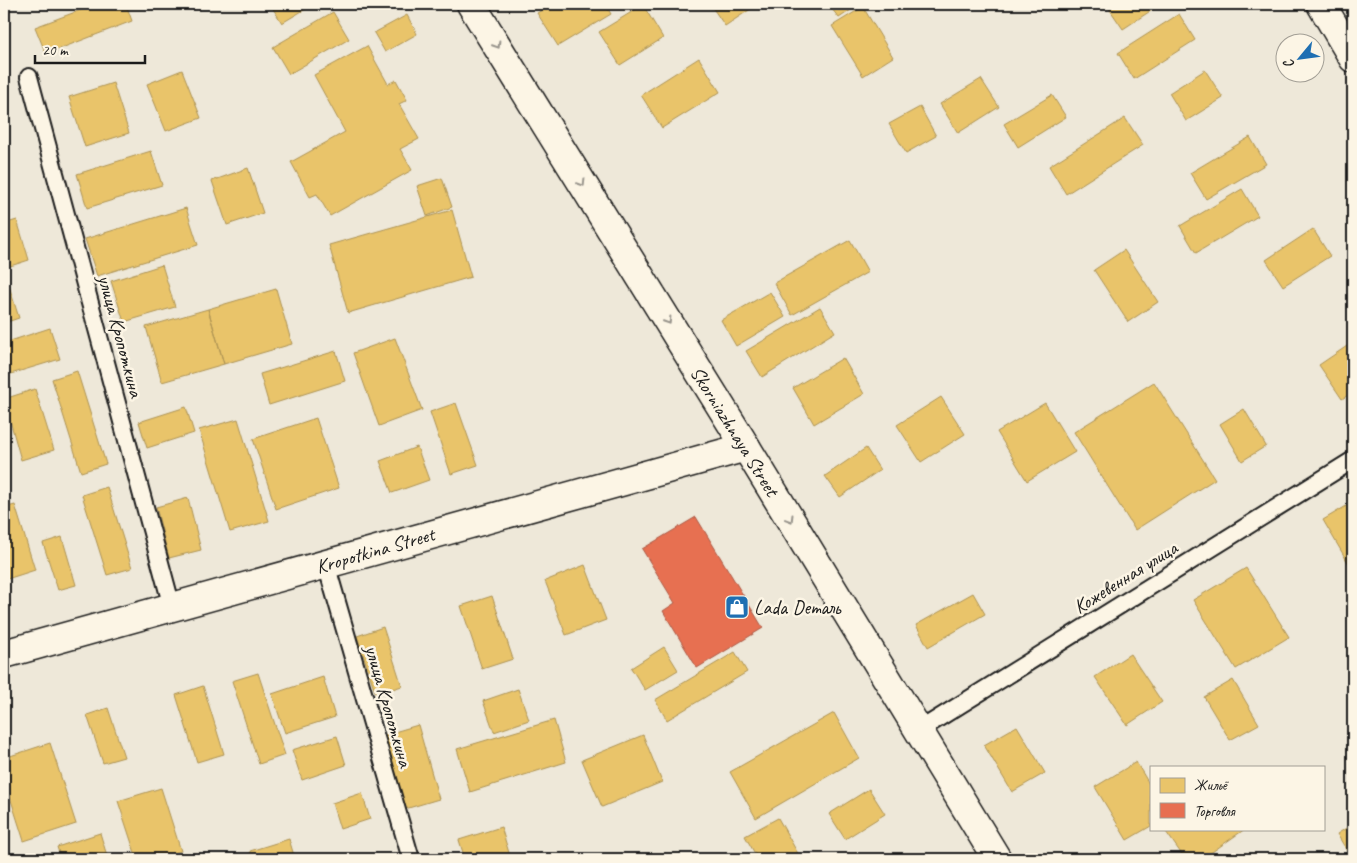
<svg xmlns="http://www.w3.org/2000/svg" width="1357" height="863" font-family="Caveat,sans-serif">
	<rect width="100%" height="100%" fill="#eee8d9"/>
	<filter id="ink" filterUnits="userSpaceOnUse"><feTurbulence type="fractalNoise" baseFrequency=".02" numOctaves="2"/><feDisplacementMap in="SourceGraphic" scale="10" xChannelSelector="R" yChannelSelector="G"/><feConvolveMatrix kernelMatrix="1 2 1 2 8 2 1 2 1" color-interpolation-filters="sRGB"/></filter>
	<g filter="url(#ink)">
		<path fill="#e9c46a" stroke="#ac9253" d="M 97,4 L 126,4 L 132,21 L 46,54 L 35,27 Z
			M 270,4 L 314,4 L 282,23 Z
			M 552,4 L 605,4 L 611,14 L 558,46 L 537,13 Z
			M 710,4 L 758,4 L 725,26 Z
			M 828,4 L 860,4 L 839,18 Z
			M 1106,4 L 1161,4 L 1123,29 Z
			M 643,5 L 663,38 L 620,65 L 599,32 Z
			M 863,7 L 893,57 L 863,76 L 832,26 Z
			M 333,12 L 349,39 L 289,74 L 273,47 Z
			M 1179,14 L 1195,40 L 1134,79 L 1118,53 Z
			M 407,15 L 417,34 L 385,52 L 374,33 Z
			M 367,46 L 388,84 L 396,80 L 407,100 L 399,104 L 419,139 L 400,149 L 412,170 L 330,216 L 317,194 L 310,197 L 291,162 L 345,132 L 314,75 Z
			M 699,58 L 720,92 L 662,128 L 641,95 Z
			M 182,70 L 201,118 L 166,131 L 147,84 Z
			M 1205,70 L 1223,98 L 1186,121 L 1169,93 Z
			M 981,79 L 999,107 L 958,133 L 940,104 Z
			M 113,83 L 129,133 L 85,147 L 69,97 Z
			M 1052,95 L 1066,117 L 1018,147 L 1004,124 Z
			M 920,107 L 936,136 L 906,153 L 889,124 Z
			M 1125,118 L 1143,145 L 1066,194 L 1049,166 Z
			M 1250,137 L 1266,164 L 1206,199 L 1190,173 Z
			M 151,151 L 162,185 L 87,208 L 77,174 Z
			M 248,168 L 263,213 L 227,225 L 212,181 Z
			M 442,178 L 452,207 L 427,216 L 417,186 Z
			M 1242,189 L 1258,216 L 1196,253 L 1180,226 Z
			M 186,208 L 198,245 L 97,276 L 85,239 Z
			M 452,210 L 471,277 L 348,313 L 329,245 Z
			M 17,220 L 29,260 L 4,268 L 4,224 Z
			M 1313,229 L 1330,256 L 1283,286 L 1266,260 Z
			M 850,240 L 868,272 L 792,315 L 774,283 Z
			M 1124,250 L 1158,302 L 1128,322 L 1094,270 Z
			M 162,265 L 175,307 L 124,322 L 111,281 Z
			M 9,286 L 19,318 L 4,323 L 4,288 Z
			M 276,289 L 292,344 L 224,364 L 208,309 Z
			M 770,292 L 785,317 L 736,346 L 721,320 Z
			M 820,307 L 835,332 L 762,377 L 746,351 Z
			M 208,309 L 224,364 L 162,382 L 146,327 Z
			M 50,328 L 60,359 L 4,376 L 4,343 Z
			M 395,338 L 422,410 L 379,426 L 353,353 Z
			M 1353,342 L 1353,392 L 1342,399 L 1319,365 Z
			M 336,351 L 345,381 L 269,405 L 260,374 Z
			M 843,358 L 864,394 L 814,424 L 793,388 Z
			M 77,371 L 106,464 L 81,472 L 52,379 Z
			M 1154,382 L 1215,479 L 1135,530 L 1074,432 Z
			M 35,389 L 54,450 L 21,460 L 4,399 Z
			M 941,397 L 965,434 L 921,462 L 897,425 Z
			M 456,403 L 478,465 L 451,474 L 430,412 Z
			M 1045,403 L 1075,452 L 1027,481 L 997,432 Z
			M 186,407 L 194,433 L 147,448 L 139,422 Z
			M 1244,409 L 1266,446 L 1242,461 L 1220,424 Z
			M 316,418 L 339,488 L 276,509 L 253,439 Z
			M 238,419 L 269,521 L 230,532 L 199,430 Z
			M 417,447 L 429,480 L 392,493 L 380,461 Z
			M 866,448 L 880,470 L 840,497 L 825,476 Z
			M 107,487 L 132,568 L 107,575 L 82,495 Z
			M 188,498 L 201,550 L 169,558 L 156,507 Z
			M 1353,502 L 1353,571 L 1323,520 Z
			M 15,505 L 35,570 L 7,579 L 4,568 L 4,508 Z
			M 62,537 L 76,585 L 58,590 L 43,543 Z
			M 585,565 L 606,620 L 566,635 L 545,581 Z
			M 1246,568 L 1289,637 L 1236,669 L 1193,600 Z
			M 973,593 L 985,614 L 928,647 L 916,625 Z
			M 492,596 L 513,659 L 482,669 L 461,606 Z
			M 383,627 L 402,686 L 376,694 L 357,636 Z
			M 664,647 L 678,670 L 645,690 L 631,668 Z
			M 735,652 L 747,672 L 667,720 L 655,700 Z
			M 1130,654 L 1162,702 L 1127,725 L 1095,677 Z
			M 258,673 L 285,755 L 259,764 L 232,681 Z
			M 323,677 L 335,717 L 285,733 L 272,694 Z
			M 1233,680 L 1259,724 L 1230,740 L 1204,697 Z
			M 203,686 L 224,754 L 197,762 L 176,695 Z
			M 518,689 L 529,720 L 494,732 L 483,701 Z
			M 108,708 L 124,757 L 103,763 L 87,715 Z
			M 834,713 L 859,758 L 756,818 L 730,772 Z
			M 554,720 L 566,762 L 470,792 L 457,749 Z
			M 418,725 L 439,799 L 405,809 L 384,735 Z
			M 1017,726 L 1045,773 L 1012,792 L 984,745 Z
			M 643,735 L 662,782 L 602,807 L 582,760 Z
			M 337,736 L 346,765 L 302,780 L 292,750 Z
			M 50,743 L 76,824 L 24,841 L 4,778 L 4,758 Z
			M 1136,762 L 1151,787 L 1151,826 L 1127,840 L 1095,787 Z
			M 161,788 L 181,851 L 155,859 L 137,859 L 118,801 Z
			M 869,789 L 885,814 L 845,839 L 829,814 Z
			M 362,793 L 370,819 L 340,829 L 332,803 Z
			M 778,818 L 801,859 L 758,859 L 745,836 Z
			M 1353,824 L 1353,859 L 1352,859 L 1337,834 Z
			M 501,827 L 510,856 L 508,859 L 465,859 L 459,840 Z
			M 1164,829 L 1245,829 L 1202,859 L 1185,859 Z
			M 100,833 L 108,859 L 61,859 L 57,847 Z
			M 289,839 L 295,859 L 239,859 L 251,856 L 250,851 Z"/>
		<path fill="#e76f51" stroke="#aa5641" d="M 696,517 L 763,628 L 697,668 L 663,611 L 675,603 L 642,549 Z"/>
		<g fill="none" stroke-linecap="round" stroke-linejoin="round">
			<g stroke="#1c1c1c" stroke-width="20">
				<path id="service" d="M 29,77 L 172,607
					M 326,564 L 411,859
					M 918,731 L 1353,460"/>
			</g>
			<g stroke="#1c1c1c" stroke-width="31">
				<path id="minor" d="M 4,654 L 746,447"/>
			</g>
			<g stroke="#1c1c1c" stroke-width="31">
				<path id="secondary" d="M 471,4 L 746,447 L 997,859
					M 1321,4 L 1353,58"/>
			</g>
			<use href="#service" stroke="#fcf5e5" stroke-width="16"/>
			<use href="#minor" stroke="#fcf5e5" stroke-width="28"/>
			<use href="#secondary" stroke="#fcf5e5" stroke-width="28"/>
		</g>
		<defs><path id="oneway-chevron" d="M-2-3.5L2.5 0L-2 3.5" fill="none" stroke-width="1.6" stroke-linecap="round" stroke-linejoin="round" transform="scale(1.25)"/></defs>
		<g stroke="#97938b">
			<use href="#oneway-chevron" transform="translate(497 45) rotate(58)"/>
			<use href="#oneway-chevron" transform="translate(582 183) rotate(58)"/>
			<use href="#oneway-chevron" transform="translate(668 321) rotate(58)"/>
			<use href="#oneway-chevron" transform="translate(790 519) rotate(59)"/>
		</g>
	</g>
	<defs>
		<g id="shop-square" transform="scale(1.25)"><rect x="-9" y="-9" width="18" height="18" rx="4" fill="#1f6fb2" stroke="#fcf5e5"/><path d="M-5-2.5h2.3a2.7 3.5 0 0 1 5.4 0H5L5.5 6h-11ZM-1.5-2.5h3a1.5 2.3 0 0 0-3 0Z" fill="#fff"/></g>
	</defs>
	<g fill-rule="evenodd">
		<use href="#shop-square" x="737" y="607"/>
	</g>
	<g text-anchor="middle" stroke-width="5" stroke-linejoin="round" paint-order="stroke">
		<g font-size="20" fill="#1c1c1c" stroke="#fcf5e5">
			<text transform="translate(121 336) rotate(75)" y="7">улица Кропоткина</text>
			<text transform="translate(735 431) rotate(58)" y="7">Skorniazhnaya Street</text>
			<text transform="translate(375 550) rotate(-16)" y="7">Kropotkina Street</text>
			<text transform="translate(1125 577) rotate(-32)" y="7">Кожевенная улица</text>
			<text transform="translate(389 706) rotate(74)" y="7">улица Кропоткина</text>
		</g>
		<g font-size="20" fill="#1c1c1c" stroke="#fcf5e5" text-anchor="start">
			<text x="754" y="614">Lada Dеталь</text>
		</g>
	</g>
	<rect width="1357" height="863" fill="none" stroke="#fcf5e5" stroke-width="20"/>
	<rect x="10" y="10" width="1337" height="843" fill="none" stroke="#1c1c1c" stroke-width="2" filter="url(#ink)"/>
	<rect x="1150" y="766" width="175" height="65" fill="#fcf5e5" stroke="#a29e95"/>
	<rect x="1160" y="778" width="25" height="15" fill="#e9c46a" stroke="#a29e95"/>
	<text x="1194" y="790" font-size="15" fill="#1c1c1c">Жильё</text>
	<rect x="1160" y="803" width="25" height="15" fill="#e76f51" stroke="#a29e95"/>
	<text x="1194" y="816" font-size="15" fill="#1c1c1c">Торговля</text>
	<g transform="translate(1300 58) rotate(241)"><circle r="24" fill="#fcf5e5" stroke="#a29e95"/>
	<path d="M0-4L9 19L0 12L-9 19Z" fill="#1f6fb2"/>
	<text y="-8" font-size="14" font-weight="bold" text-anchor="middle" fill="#1c1c1c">С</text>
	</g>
	<path d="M35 55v8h110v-8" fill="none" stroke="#1c1c1c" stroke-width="2.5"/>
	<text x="42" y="55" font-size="15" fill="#1c1c1c" stroke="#fcf5e5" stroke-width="4" paint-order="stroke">20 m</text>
</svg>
